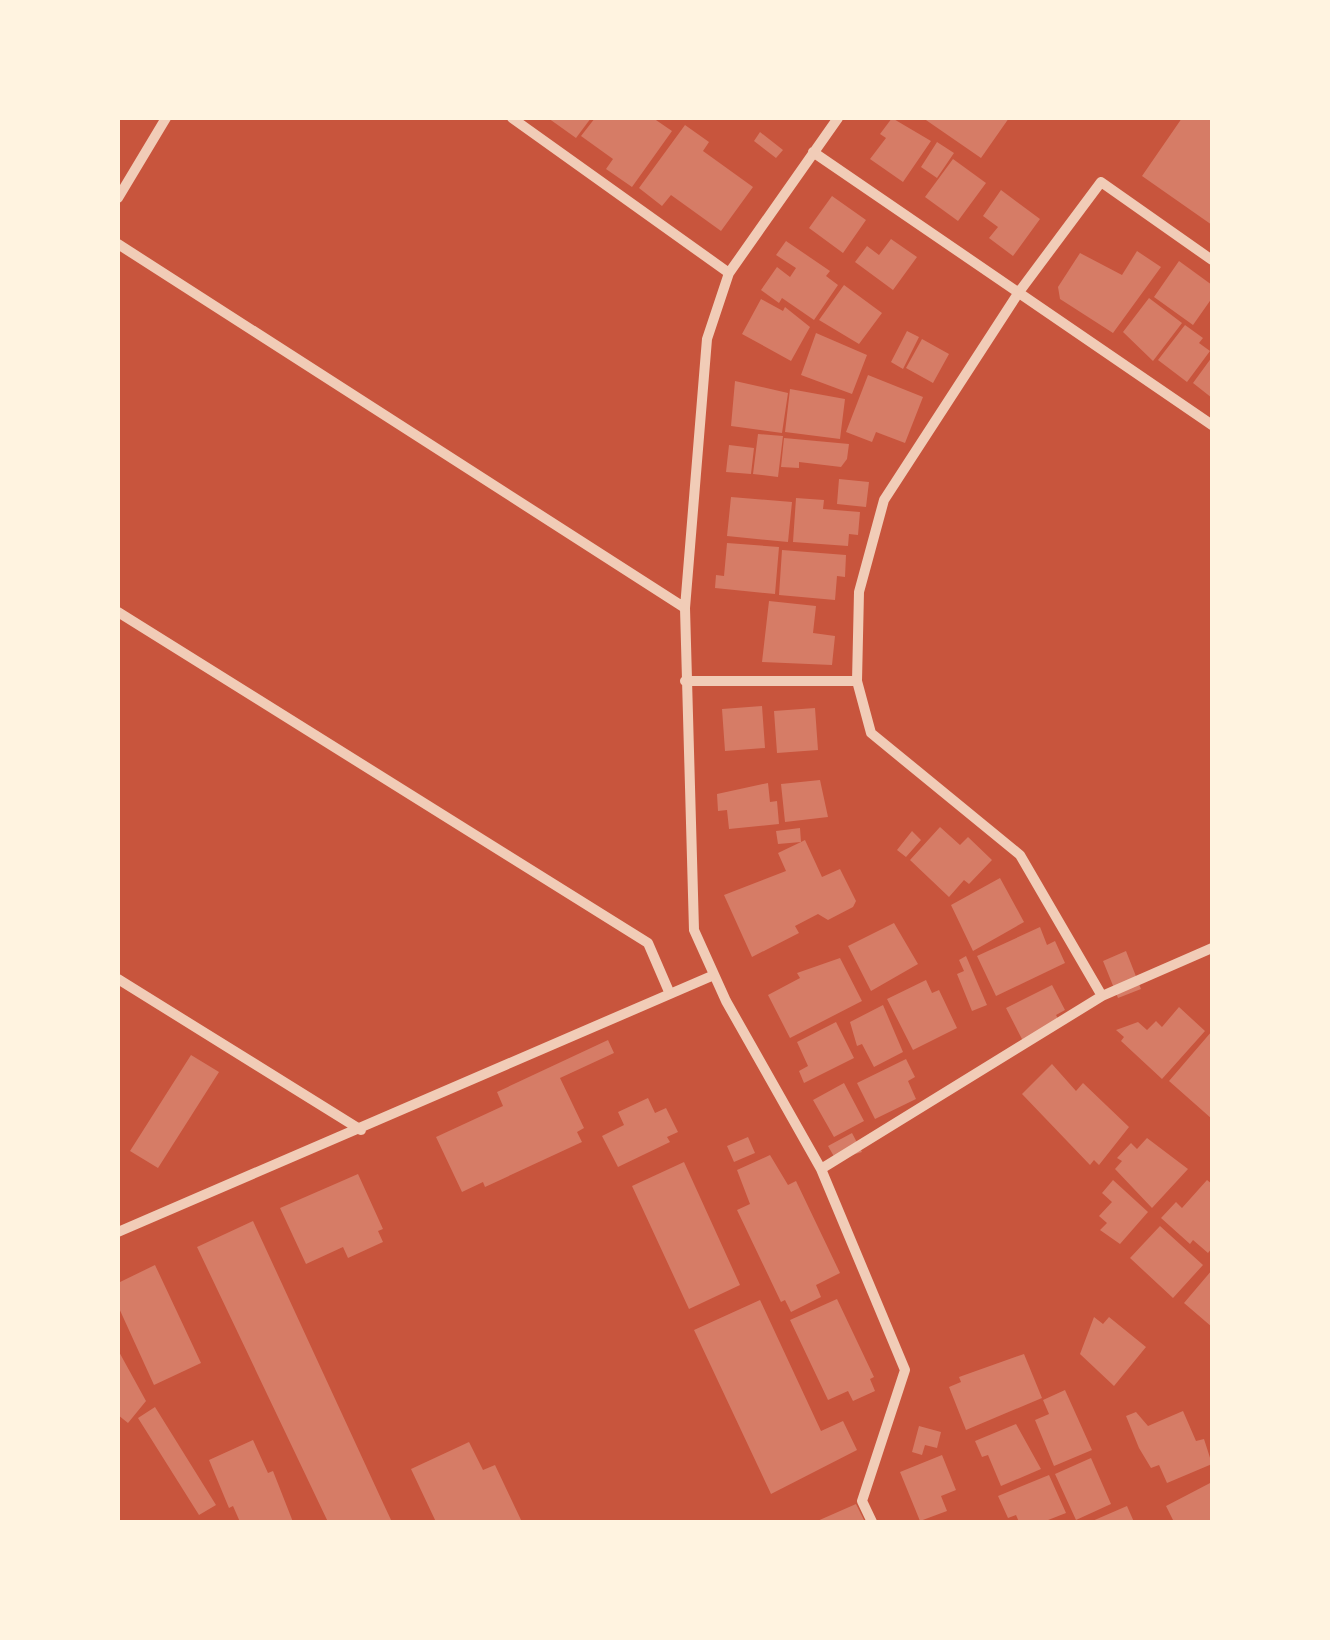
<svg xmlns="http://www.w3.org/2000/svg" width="1330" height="1640" font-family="'Crimson Pro',serif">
	<rect width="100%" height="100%" fill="#c8553d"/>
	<path fill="#d67c66" d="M 548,118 L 591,118 L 576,138 Z
		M 595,118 L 653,118 L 672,131 L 632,187 L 606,169 L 613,159 L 581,136 Z
		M 892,118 L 931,141 L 903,182 L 870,159 L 886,138 L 880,134 Z
		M 923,118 L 1009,118 L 981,158 Z
		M 1182,118 L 1212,118 L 1212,225 L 1142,176 Z
		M 685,125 L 709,142 L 703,151 L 753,187 L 721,231 L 671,195 L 662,206 L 639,188 Z
		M 760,132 L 783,150 L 776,158 L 754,141 Z
		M 937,142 L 954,153 L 937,178 L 921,167 Z
		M 953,159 L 986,183 L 958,221 L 925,197 Z
		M 1001,190 L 1040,219 L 1013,256 L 989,238 L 998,227 L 983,216 Z
		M 832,196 L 866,220 L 843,253 L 809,228 Z
		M 891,239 L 917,257 L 893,290 L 855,262 L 867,246 L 879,255 Z
		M 786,241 L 830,271 L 826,276 L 838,285 L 814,320 L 782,298 L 779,303 L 761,290 L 777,267 L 790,277 L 796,268 L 776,255 Z
		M 1137,251 L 1161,267 L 1113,333 L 1060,299 L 1058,287 L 1080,253 L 1122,275 Z
		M 1179,261 L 1212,285 L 1212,298 L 1193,325 L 1154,297 Z
		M 844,285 L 882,313 L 859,344 L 819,320 Z
		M 1149,298 L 1182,323 L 1153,361 L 1123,332 Z
		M 761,299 L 783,311 L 785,307 L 810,327 L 791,361 L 742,334 Z
		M 1185,325 L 1203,338 L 1199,343 L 1210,351 L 1187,382 L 1158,360 Z
		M 907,331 L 919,337 L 903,369 L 891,362 Z
		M 816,333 L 867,355 L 852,394 L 801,375 Z
		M 922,339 L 949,354 L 933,383 L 906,368 Z
		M 1212,357 L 1212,398 L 1193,383 Z
		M 868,375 L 923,397 L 905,443 L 876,432 L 872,442 L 846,432 Z
		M 735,381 L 788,393 L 782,433 L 731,426 Z
		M 790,389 L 845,399 L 840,439 L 785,432 Z
		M 758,434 L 783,436 L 778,477 L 753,474 Z
		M 784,438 L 849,444 L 847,459 L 841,467 L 799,462 L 799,468 L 781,467 Z
		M 729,445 L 754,448 L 751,474 L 726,472 Z
		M 839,479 L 869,482 L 866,507 L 837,504 Z
		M 731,497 L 792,502 L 788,542 L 727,536 Z
		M 796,498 L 824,500 L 823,509 L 860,512 L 858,535 L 849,534 L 848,546 L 793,542 Z
		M 727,543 L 779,547 L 775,594 L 715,588 L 716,575 L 724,576 Z
		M 782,550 L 846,555 L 845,577 L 837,576 L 835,600 L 779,595 Z
		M 769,601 L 816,606 L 813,633 L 835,636 L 832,665 L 762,662 Z
		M 762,706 L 765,748 L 725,751 L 722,709 Z
		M 815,708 L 818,750 L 777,753 L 774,711 Z
		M 820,780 L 828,817 L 785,822 L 781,784 Z
		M 768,783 L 770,802 L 777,801 L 779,824 L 729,829 L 727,810 L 718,811 L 717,794 Z
		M 940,827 L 960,845 L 968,837 L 992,860 L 969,884 L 964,880 L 949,897 L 910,860 Z
		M 800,828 L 801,842 L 805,840 L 822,877 L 840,869 L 856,901 L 853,907 L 828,920 L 818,914 L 795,926 L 799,933 L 752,957 L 724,895 L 786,871 L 778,853 L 801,842 L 778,844 L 776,831 Z
		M 912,831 L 921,840 L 906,857 L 897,850 Z
		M 1000,878 L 1024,922 L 973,951 L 951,905 Z
		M 894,923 L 918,964 L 871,991 L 848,946 Z
		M 1040,927 L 1047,945 L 1055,941 L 1065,963 L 996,996 L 977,956 Z
		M 1126,951 L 1141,989 L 1118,998 L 1103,961 Z
		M 966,956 L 987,1005 L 972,1011 L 957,974 L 964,971 L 959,960 Z
		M 840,958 L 862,1001 L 790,1038 L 768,995 L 800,978 L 797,973 Z
		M 926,980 L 932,993 L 939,990 L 957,1028 L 913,1050 L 887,999 Z
		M 1052,985 L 1065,1010 L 1056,1015 L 1060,1022 L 1023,1041 L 1006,1008 Z
		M 883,1005 L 903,1052 L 874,1067 L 862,1044 L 857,1046 L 850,1022 Z
		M 1179,1007 L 1205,1031 L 1162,1079 L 1121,1041 L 1124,1037 L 1116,1030 L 1138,1022 L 1147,1030 L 1156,1021 L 1162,1027 Z
		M 836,1022 L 854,1058 L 804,1083 L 799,1071 L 808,1066 L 797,1042 Z
		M 1212,1031 L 1212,1119 L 1169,1081 Z
		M 608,1040 L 614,1053 L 560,1078 L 584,1128 L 577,1132 L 582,1142 L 485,1187 L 483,1182 L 462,1192 L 436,1137 L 503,1106 L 497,1092 Z
		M 191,1055 L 219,1072 L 158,1168 L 130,1151 Z
		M 906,1059 L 915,1077 L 908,1081 L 916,1099 L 875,1119 L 857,1083 Z
		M 1052,1064 L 1076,1091 L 1083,1083 L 1129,1127 L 1099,1165 L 1094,1160 L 1090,1165 L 1022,1094 Z
		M 844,1083 L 864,1121 L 834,1137 L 813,1100 Z
		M 648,1098 L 655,1113 L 666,1108 L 678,1132 L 667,1137 L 670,1142 L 618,1167 L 602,1136 L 624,1125 L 618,1112 Z
		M 852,1133 L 862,1152 L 836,1160 L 828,1146 Z
		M 748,1137 L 755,1153 L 734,1162 L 727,1146 Z
		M 1147,1138 L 1188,1169 L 1152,1208 L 1115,1169 L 1122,1161 L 1117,1158 L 1131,1143 L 1137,1149 Z
		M 770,1155 L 788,1185 L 796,1181 L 840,1273 L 816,1285 L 821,1297 L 791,1312 L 785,1300 L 781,1302 L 737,1210 L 750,1204 L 737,1170 Z
		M 684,1162 L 740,1285 L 689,1309 L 632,1186 Z
		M 358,1174 L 383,1229 L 378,1231 L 383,1242 L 348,1258 L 343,1247 L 306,1264 L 280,1208 Z
		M 1113,1180 L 1148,1212 L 1120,1244 L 1100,1230 L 1107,1223 L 1099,1216 L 1112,1202 L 1102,1193 Z
		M 1207,1180 L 1212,1184 L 1212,1248 L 1208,1253 L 1193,1240 L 1190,1244 L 1161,1218 L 1176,1202 L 1182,1208 Z
		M 253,1221 L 384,1505 L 392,1522 L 328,1522 L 197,1247 Z
		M 1160,1226 L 1203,1265 L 1173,1298 L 1130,1258 Z
		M 155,1265 L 201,1363 L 154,1385 L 118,1306 L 118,1283 Z
		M 1212,1270 L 1212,1327 L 1184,1303 Z
		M 837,1299 L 874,1377 L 870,1379 L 875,1391 L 853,1401 L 848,1391 L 828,1400 L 790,1320 Z
		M 760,1300 L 821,1431 L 843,1421 L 857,1450 L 771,1494 L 694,1330 Z
		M 1094,1317 L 1103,1324 L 1109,1317 L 1146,1347 L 1114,1386 L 1080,1354 Z
		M 118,1350 L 146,1401 L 128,1423 L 118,1415 Z
		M 1024,1354 L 1042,1398 L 966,1430 L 949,1387 L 961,1382 L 959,1377 Z
		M 1065,1390 L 1092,1450 L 1054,1466 L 1035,1420 L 1049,1414 L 1043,1400 Z
		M 155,1407 L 216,1505 L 199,1515 L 138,1418 Z
		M 1183,1411 L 1196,1441 L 1204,1439 L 1212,1464 L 1167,1483 L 1159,1465 L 1151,1468 L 1139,1448 L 1126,1416 L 1136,1412 L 1148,1426 Z
		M 1016,1424 L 1041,1469 L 1001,1486 L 988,1455 L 982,1457 L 975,1441 Z
		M 919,1426 L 941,1432 L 937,1448 L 925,1445 L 922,1455 L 912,1452 Z
		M 253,1440 L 268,1473 L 273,1471 L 293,1522 L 240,1522 L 233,1506 L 229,1508 L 209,1460 Z
		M 469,1442 L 483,1470 L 495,1465 L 522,1522 L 436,1522 L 411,1469 Z
		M 942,1455 L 956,1490 L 941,1496 L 947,1511 L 920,1521 L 900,1472 Z
		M 1091,1458 L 1111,1504 L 1076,1520 L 1055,1474 Z
		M 1049,1475 L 1066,1513 L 1043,1522 L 1019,1522 L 1016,1515 L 1008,1518 L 998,1496 Z
		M 1212,1482 L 1212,1522 L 1174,1522 L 1166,1506 Z
		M 856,1504 L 865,1522 L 815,1522 Z
		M 1127,1506 L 1134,1522 L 1090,1522 Z"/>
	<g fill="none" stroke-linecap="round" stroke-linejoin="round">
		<path stroke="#f1ccb7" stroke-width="10" d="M 512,118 L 729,273
			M 838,118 L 729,273 L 707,339 L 685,608 L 694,930 L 726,1001 L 821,1169 L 905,1370 L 862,1501 L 872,1522
			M 813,152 L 1212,425
			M 118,198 L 166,118
			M 118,244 L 685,608
			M 118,612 L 648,943 L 670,994
			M 685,681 L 857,681
			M 118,979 L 361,1130
			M 1102,996 L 1020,855 L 871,733 L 857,681 L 859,592 L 884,500 L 1019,292 L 1101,182 L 1212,260
			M 821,1169 L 1102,996 L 1212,948
			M 118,1232 L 714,975"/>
	</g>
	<rect width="1330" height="1640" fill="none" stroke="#fff3e0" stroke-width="240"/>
</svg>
